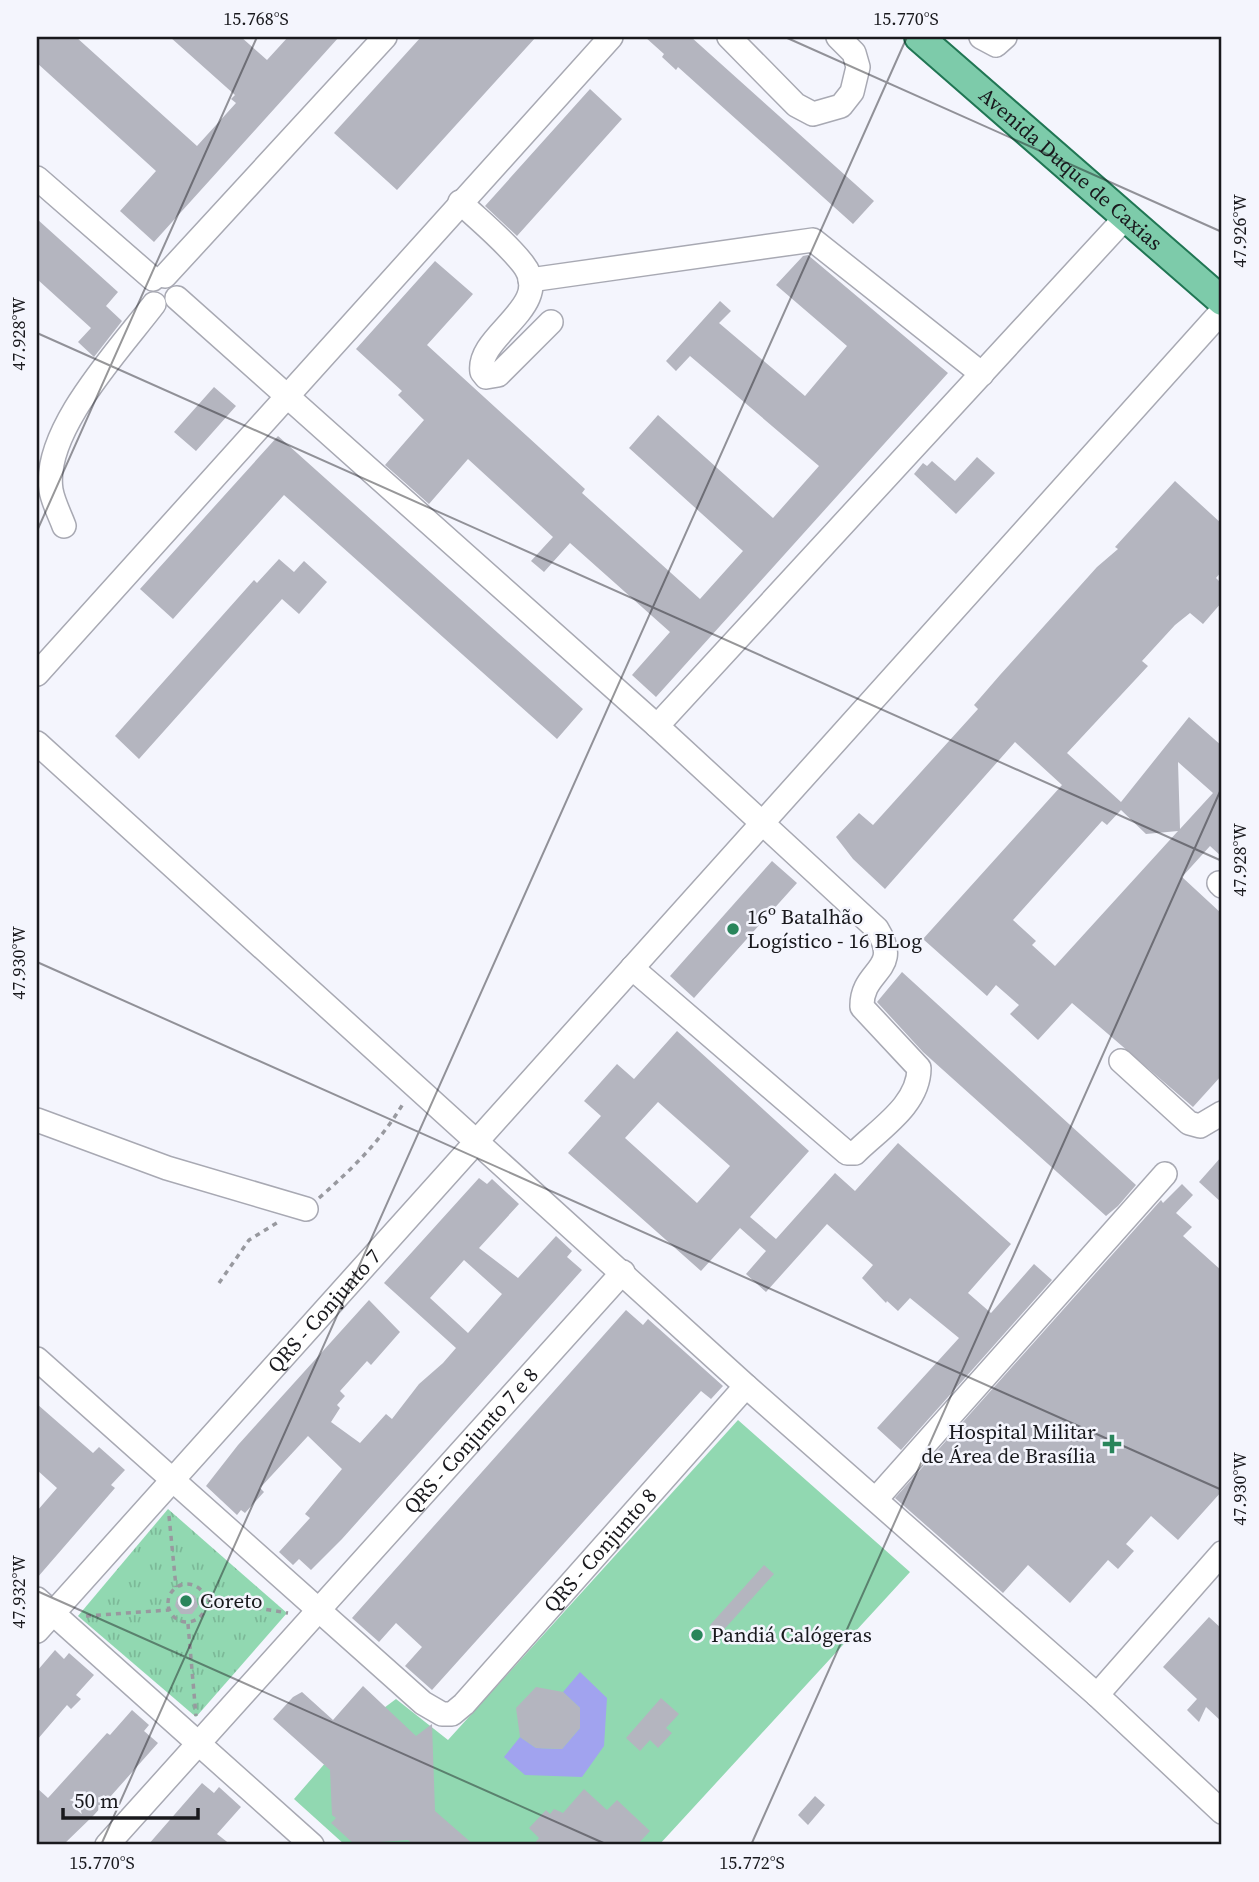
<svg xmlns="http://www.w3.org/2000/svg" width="1259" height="1882" font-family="'Source Serif 4',serif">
	<defs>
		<pattern id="grass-tufts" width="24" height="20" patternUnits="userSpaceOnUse" patternTransform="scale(1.75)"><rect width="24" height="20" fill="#91d8b1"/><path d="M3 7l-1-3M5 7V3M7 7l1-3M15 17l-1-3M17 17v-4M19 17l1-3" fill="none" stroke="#7cb998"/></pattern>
	</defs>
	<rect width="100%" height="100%" fill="#f4f5fd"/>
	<path fill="url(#grass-tufts)" d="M 168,1509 L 287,1613 L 196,1717 L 78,1616 Z"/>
	<path fill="#91d8b1" d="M 738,1420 L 910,1572 L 659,1845 L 345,1845 L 294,1799 L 353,1731 L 396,1699 L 448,1740 Z"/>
	<path fill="#a1a3ef" d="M 580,1672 L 607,1698 L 604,1746 L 582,1777 L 525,1775 L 504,1757 L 520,1737 L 536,1748 L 562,1749 L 580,1728 L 580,1708 L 563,1692 Z"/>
	<path fill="#b4b5bf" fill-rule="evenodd" d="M 37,37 L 76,37 L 197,146 L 236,103 L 231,99 L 235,95 L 170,37 L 241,37 L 267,60 L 288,37 L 339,37 L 154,242 L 120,211 L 156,171 L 37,63 Z
		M 421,37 L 536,37 L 397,190 L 334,133 Z
		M 645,37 L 691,37 L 874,201 L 853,224 L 678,67 L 676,70 L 662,57 L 664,54 Z
		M 590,89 L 622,119 L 517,236 L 485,206 Z
		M 37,219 L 118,292 L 106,306 L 122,321 L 94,357 L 78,342 L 91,328 L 37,279 Z
		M 808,255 L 948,373 L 656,697 L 632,675 L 670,632 L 570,543 L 544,572 L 531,561 L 553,537 L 468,459 L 429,504 L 385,465 L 424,420 L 398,395 L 402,391 L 356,349 L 435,261 L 473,294 L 427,345 L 585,489 L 582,493 L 700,599 L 743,551 L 629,448 L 658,415 L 773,518 L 819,466 L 690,356 L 676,371 L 666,361 L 720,301 L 731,311 L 719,323 L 805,396 L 847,346 L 776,285 L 803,256 Z
		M 214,387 L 236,406 L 196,451 L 174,432 Z
		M 278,436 L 583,709 L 557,739 L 284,495 L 173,619 L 140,589 Z
		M 977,457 L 995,473 L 956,514 L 914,474 L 923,463 L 927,466 L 932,461 L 955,481 Z
		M 1175,481 L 1222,524 L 1222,571 L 1216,578 L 1222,584 L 1222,602 L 1203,624 L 1190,613 L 1175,625 L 1142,661 L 1148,666 L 1067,753 L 1121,802 L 1189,717 L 1222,746 L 1222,857 L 1210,846 L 1182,877 L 1222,914 L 1222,1075 L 1193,1107 L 1072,1003 L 1038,1040 L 1010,1014 L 1019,1005 L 996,985 L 987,996 L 923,939 L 1062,785 L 1015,742 L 885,889 L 853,859 L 836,837 L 859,813 L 873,825 L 978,709 L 974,705 L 1000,675 L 1097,567 L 1118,549 L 1115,547 ZM 1178,762 L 1213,793 L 1180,829 ZM 1121,810 L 1146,834 L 1178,831 L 1055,966 L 1032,945 L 1036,941 L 1013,920 L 1102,821 L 1107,825 Z
		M 279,559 L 294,572 L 304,561 L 327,582 L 299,614 L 282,599 L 139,759 L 115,736 L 254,580 L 257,583 Z
		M 772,861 L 797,883 L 694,998 L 670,976 Z
		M 902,972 L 1136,1185 L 1118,1206 L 1106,1216 L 923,1052 L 877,1002 Z
		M 677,1031 L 809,1151 L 750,1217 L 776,1239 L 835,1173 L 855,1191 L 898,1143 L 1011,1244 L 968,1293 L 991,1313 L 1034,1264 L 1052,1280 L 901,1450 L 877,1428 L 959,1338 L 910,1298 L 898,1311 L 887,1301 L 886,1303 L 862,1278 L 873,1265 L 827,1224 L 766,1292 L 746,1274 L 766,1251 L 740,1228 L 701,1271 L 568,1153 L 601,1116 L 584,1101 L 617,1064 L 634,1079 ZM 658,1102 L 730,1166 L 697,1203 L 625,1138 Z
		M 1222,1156 L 1222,1203 L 1199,1182 Z
		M 479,1178 L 487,1184 L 492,1179 L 519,1204 L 479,1248 L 518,1278 L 556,1236 L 572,1251 L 567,1257 L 582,1270 L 342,1539 L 311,1570 L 299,1559 L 293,1565 L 279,1552 L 310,1518 L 305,1514 L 342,1469 L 308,1436 L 260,1488 L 264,1492 L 245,1513 L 241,1510 L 237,1515 L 206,1486 L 238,1445 L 369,1300 L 400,1332 L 371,1365 L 367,1361 L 340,1391 L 345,1396 L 337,1405 L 340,1408 L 331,1422 L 360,1443 L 386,1414 L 392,1419 L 419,1384 L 443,1363 L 456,1348 L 384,1283 ZM 464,1260 L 502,1294 L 468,1333 L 430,1298 Z
		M 1182,1184 L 1193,1195 L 1176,1213 L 1192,1227 L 1183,1236 L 1222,1271 L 1222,1491 L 1178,1540 L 1151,1516 L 1126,1544 L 1134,1551 L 1118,1569 L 1108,1560 L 1070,1603 L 1028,1565 L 1003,1593 L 895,1498 L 1161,1200 L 1163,1203 Z
		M 626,1310 L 643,1325 L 648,1319 L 723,1386 L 711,1399 L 701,1391 L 432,1690 L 405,1666 L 422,1647 L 396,1623 L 379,1642 L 352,1618 Z
		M 37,1404 L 93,1453 L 99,1447 L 125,1470 L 111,1485 L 115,1488 L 37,1578 L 37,1511 L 57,1488 L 37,1470 Z
		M 764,1565 L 774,1574 L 720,1634 L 710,1625 Z
		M 186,1592 L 195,1596 L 198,1606 L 192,1614 L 181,1614 L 175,1606 L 177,1597 Z
		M 1209,1617 L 1222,1629 L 1222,1722 L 1206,1707 L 1199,1722 L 1187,1710 L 1197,1699 L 1163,1667 Z
		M 55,1650 L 64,1659 L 69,1653 L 94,1675 L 76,1695 L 81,1699 L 71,1709 L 67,1705 L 37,1740 L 37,1671 Z
		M 363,1686 L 416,1736 L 432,1724 L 435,1811 L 474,1845 L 414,1845 L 408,1840 L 354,1844 L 331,1823 L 336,1818 L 332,1815 L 330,1770 L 273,1719 L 293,1697 L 302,1692 L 333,1720 Z
		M 536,1687 L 563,1692 L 580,1708 L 580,1728 L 562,1749 L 536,1748 L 520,1737 L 516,1708 Z
		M 661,1698 L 679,1714 L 666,1728 L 672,1733 L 658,1748 L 650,1740 L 640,1751 L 626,1738 Z
		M 132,1710 L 149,1725 L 144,1731 L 158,1743 L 94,1815 L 63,1845 L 37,1845 L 37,1788 L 48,1798 L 107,1733 L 110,1735 Z
		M 202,1783 L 214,1793 L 219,1787 L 241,1807 L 217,1834 L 231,1845 L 148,1845 Z
		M 584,1789 L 607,1810 L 617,1800 L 650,1831 L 637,1845 L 533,1845 L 539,1838 L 529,1828 L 546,1810 L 550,1814 L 554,1809 L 563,1813 Z
		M 815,1796 L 825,1805 L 808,1825 L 798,1815 Z"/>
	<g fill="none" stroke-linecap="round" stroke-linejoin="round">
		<g stroke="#a8a9b3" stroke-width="26">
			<g id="minor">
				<path d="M 729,37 L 796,105 L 813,114 L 841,106 L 852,92 L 858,67 L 854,53 L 838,37"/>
				<path d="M 981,37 L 996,45 L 1005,37"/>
				<path d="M 37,178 L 153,279"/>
				<path d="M 460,202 C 481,222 505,241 523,264 C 556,306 476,335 482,372 L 486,377 L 498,375 L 551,322"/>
				<path d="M 165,276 L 385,37"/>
				<path d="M 530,280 L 813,240 L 982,374"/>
				<path d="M 177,298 L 657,726 L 877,929 C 903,971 861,969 862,1007 L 919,1068 C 919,1105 879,1129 855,1153 L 847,1153 L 632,968"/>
				<path d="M 64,526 C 60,515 53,502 51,490 C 42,431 120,349 154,304"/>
				<path d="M 37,674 L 611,37"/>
				<path d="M 657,726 L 1126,217"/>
				<path d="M 37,743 L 746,1386 L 1097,1695 L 1222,1812"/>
				<path d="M 1219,883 L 1222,886"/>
				<path d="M 1121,1061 L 1189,1123 L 1200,1126 L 1222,1113"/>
				<path d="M 37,1120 L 167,1168 L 306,1209"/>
				<path id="s1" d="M 37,1359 L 423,1703 L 442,1714 L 452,1714 L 464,1704 L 746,1386"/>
				<path d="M 877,1498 L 1165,1174"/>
				<path d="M 37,1599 L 312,1845"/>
				<path id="s2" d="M 37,1631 L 1222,311"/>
				<path d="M 1097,1695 L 1222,1553"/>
				<path id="s3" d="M 107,1845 L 623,1272"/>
			</g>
		</g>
		<g stroke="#217654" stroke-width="32">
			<g id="major">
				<path id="s4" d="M 919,37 L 1222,301"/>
			</g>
		</g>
		<path stroke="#98999f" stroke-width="3.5" stroke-dasharray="5 5" stroke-linecap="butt" d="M 319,1198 C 353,1168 381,1141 404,1102
			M 219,1283 L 249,1240 L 280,1221
			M 169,1516 L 176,1587
			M168 1603a19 19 0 1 1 38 0a19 19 0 1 1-38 0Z
			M 207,1600 L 288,1613
			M 86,1616 L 168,1610
			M 188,1624 L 196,1716"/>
		<use href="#minor" stroke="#fff" stroke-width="23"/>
		<use href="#major" stroke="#7dcbaa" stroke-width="28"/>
	</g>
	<path fill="none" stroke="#19191d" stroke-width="2" stroke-opacity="0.45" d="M 785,37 L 1222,232M 37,333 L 1222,861M 37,531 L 257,37M 37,962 L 1222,1490M 37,1591 L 608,1845M 101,1845 L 907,37M 751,1845 L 1222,787"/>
	<g fill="#29855b" stroke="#f4f5fd" stroke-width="2.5">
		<circle cx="733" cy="929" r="7"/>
		<path d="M1108.5 1433.5h7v7h7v7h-7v7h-7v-7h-7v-7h7z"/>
		<circle cx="186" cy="1601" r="7"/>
		<circle cx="697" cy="1635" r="7"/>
	</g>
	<g text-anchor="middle" stroke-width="5" stroke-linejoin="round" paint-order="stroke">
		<g font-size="21" fill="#19191d" stroke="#f4f5fd">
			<text dy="7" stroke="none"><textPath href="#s4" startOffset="201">Avenida Duque de Caxias</textPath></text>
			<text dy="7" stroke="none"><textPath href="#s2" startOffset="430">QRS - Conjunto 7</textPath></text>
			<text dy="7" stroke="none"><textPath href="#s3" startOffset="544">QRS - Conjunto 7 e 8</textPath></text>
			<text dy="7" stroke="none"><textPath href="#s1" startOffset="770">QRS - Conjunto 8</textPath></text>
		</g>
		<g font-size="21" fill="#19191d" stroke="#f4f5fd" text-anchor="start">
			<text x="747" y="924">16º Batalhão<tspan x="747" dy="24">Logístico - 16 BLog</tspan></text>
			<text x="1096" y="1439" text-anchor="end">Hospital Militar<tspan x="1096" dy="24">de Área de Brasília</tspan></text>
			<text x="200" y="1608">Coreto</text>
			<text x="711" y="1642">Pandiá Calógeras</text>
		</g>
	</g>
	<rect width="1259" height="1882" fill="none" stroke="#f4f5fd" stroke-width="77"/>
	<path d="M63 1808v10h135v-10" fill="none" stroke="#19191d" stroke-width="3.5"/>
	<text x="74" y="1808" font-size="21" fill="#19191d" stroke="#f4f5fd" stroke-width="5" paint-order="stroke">50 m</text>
	<rect x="38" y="38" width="1182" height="1805" fill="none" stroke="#19191d" stroke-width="2.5"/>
	<g font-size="18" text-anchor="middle" fill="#19191d">
		<text x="256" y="25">15.768°S</text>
		<text x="906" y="25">15.770°S</text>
		<text transform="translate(1240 231) rotate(-90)" y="6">47.926°W</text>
		<text transform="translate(19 334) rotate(-90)" y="6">47.928°W</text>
		<text transform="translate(1240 860) rotate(-90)" y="6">47.928°W</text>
		<text transform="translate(19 963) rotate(-90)" y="6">47.930°W</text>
		<text transform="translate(1240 1489) rotate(-90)" y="6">47.930°W</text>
		<text transform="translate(19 1592) rotate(-90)" y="6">47.932°W</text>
		<text x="102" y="1869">15.770°S</text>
		<text x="752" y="1869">15.772°S</text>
	</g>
</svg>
